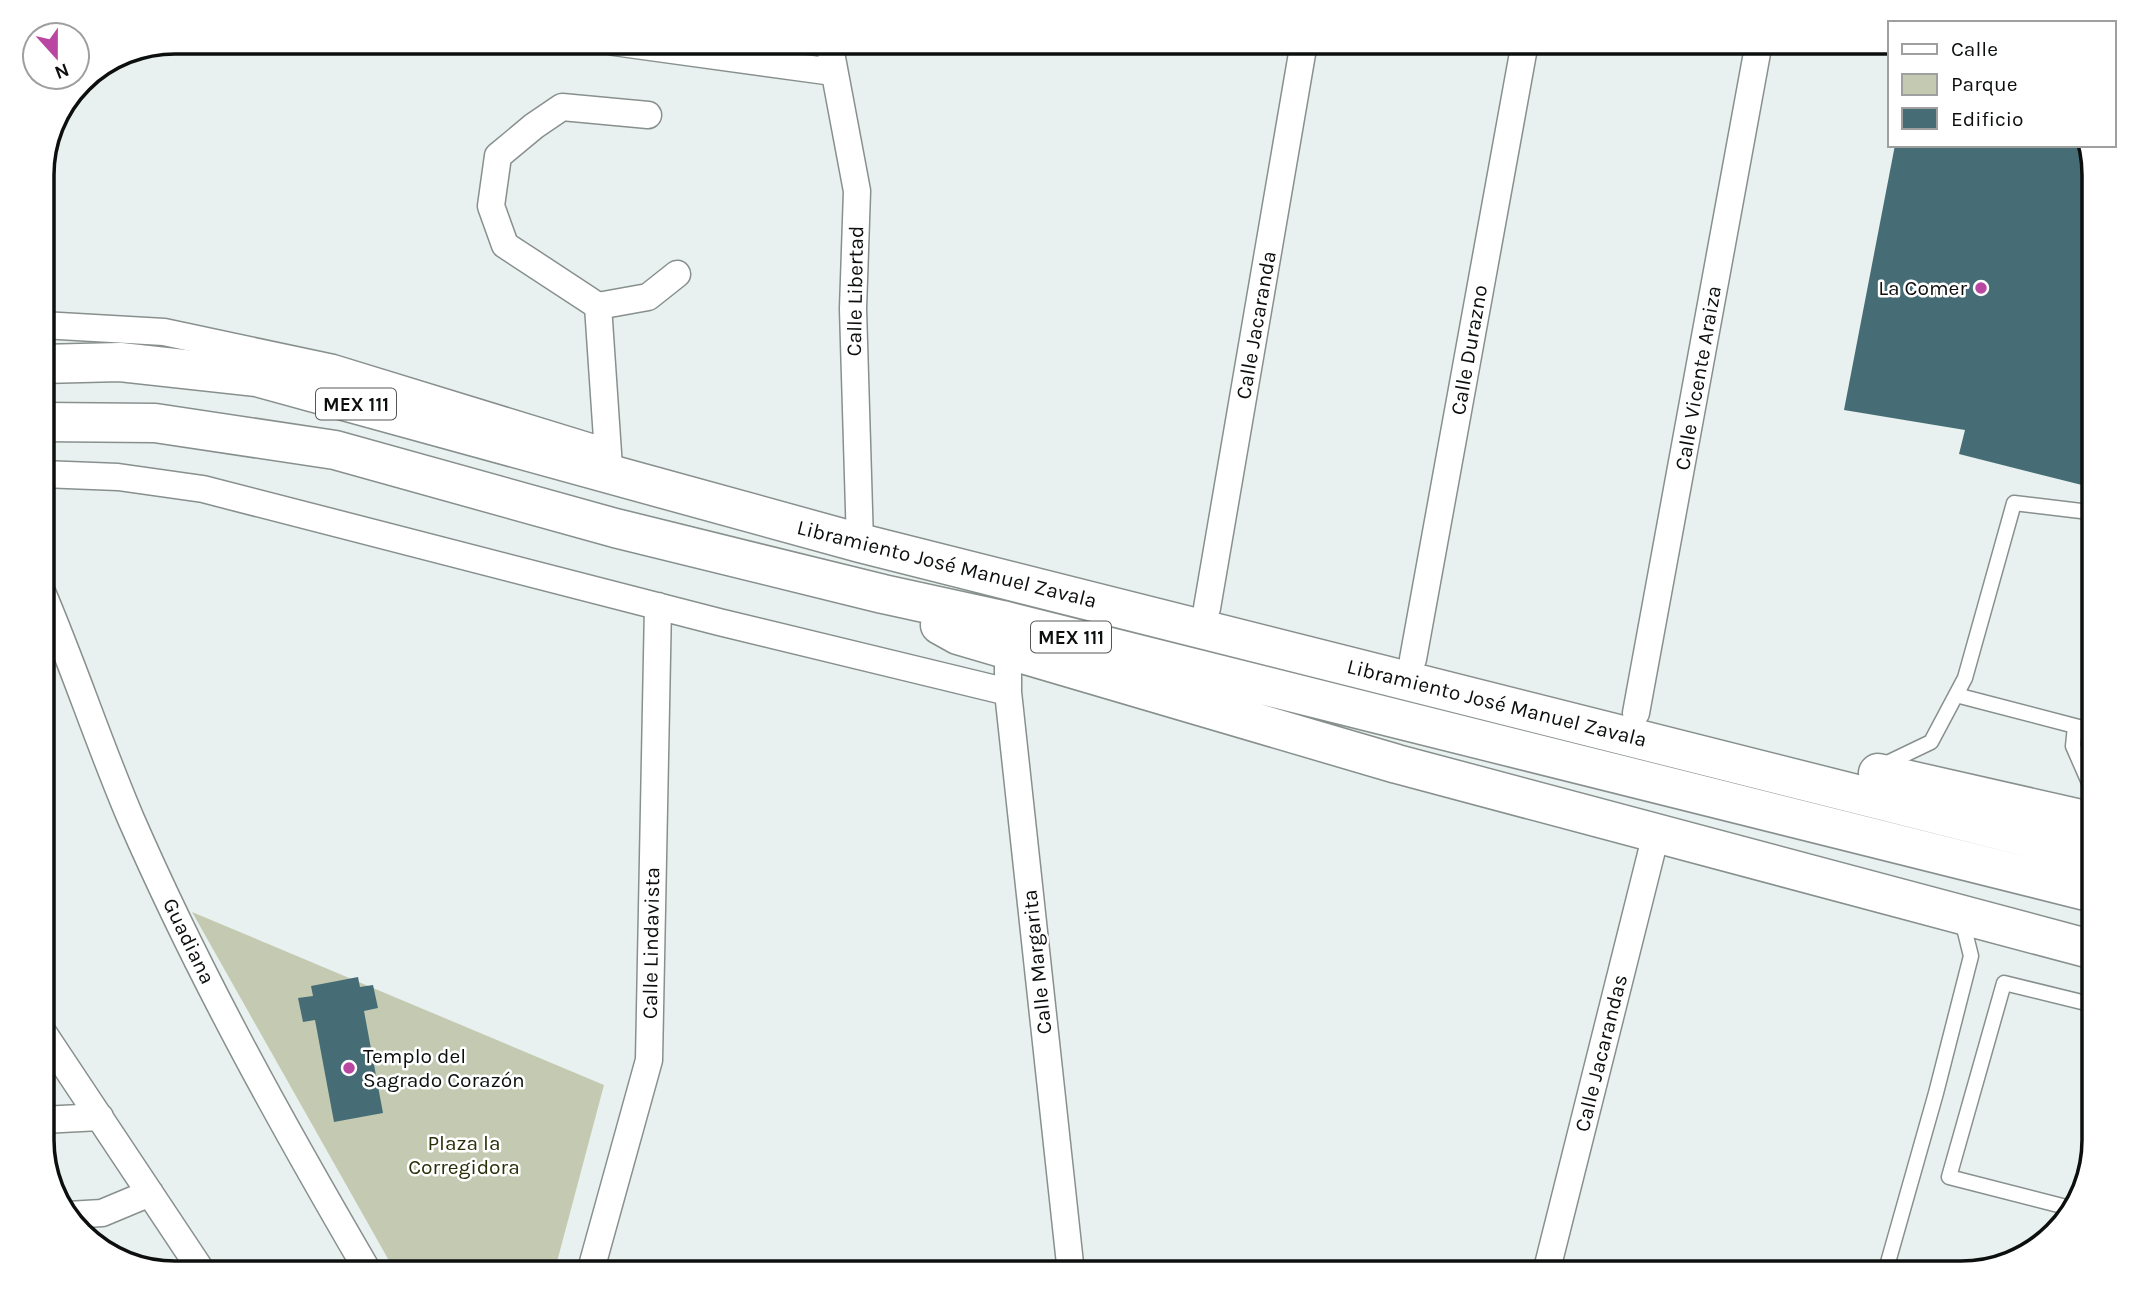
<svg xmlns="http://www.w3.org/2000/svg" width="2136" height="1315" font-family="Karla,sans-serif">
	<rect width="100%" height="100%" fill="#e8f1ef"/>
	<path fill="#c4cab1" d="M 192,912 L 604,1085 L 554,1273 L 396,1273 Z"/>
	<path fill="#466d75" d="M 1895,145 L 2087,145 L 2094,167 L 2094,488 L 1959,454 L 1965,430 L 1844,410 Z
		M 358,977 L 360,987 L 373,985 L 378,1008 L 364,1011 L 383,1113 L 334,1122 L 315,1020 L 303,1022 L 298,998 L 313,996 L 311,986 Z"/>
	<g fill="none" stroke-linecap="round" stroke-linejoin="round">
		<g stroke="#88908e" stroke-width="17">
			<path id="service" d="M 1956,695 L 2075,726
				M 2094,731 L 2075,726 L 2073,746 L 2094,794
				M 1881,766 L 1931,742 L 1965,678 L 2014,503 L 2081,511 L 2094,515
				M 2074,1209 L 1949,1177 L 2004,983 L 2094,1005
				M 1885,1273 L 1936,1093 L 1971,956 L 1962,920"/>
		</g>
		<g stroke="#88908e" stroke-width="29">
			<path id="minor" d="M 614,42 L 833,72
				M 829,42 L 857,191 L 853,309 L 860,543
				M 648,115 L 562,107 L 534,126 L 498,156 L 491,206 L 505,245 L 598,306 L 648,297 L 677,274
				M 598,306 L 609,468
				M 42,325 L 164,332 L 333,368 L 607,452
				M 42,474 L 118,477 L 203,489 L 719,622 L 1008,692
				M 42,592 C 74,667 99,744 131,819 C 199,975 283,1126 369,1273
				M 1207,608 L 1304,42
				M 1008,650 L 1008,692 L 1071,1273
				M 1413,659 L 1525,42
				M 1636,713 L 1759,42
				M 42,1031 L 203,1273
				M 42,1120 L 100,1117
				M 68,1215 L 102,1213 L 150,1193
				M 590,1273 L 649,1060 L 658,606
				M 1546,1273 L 1656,834"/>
		</g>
		<g stroke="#88908e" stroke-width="41">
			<path id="primary" d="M 42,364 L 120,362 L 257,377 L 860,543 L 2094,854
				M 42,422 L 155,423 L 335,450 L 615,528 L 883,594 L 1002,620 L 2094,893
				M 940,625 L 958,635 L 1397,764 L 2094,950
				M 1878,773 L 2094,822"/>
		</g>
		<use href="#service" stroke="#fff" stroke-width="14"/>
		<use href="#minor" stroke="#fff" stroke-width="26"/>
		<use href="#primary" stroke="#fff" stroke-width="38"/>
	</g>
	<g fill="#b947a1" stroke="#fff" stroke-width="2.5">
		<circle cx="1981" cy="288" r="7"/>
		<circle cx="349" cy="1068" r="7"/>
	</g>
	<g text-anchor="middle" stroke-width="5" stroke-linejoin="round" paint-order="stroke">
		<g fill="#fff" stroke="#555756" stroke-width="2">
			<rect x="316" y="388.5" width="80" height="31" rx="5"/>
			<rect x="1031" y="621.5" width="80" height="31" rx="5"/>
		</g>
		<g font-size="19" font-weight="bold" fill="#0c0f0e">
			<text x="356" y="411">MEX 111</text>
			<text x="1071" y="644">MEX 111</text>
		</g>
		<g font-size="21" fill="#0c0f0e" stroke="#fff" text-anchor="end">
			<text x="1967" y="295">La Comer</text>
			<text x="363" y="1063" text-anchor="start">Templo del<tspan x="363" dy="24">Sagrado Corazón</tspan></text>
		</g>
		<g font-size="21" fill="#0c0f0e" stroke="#fff">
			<text transform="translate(855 291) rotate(-89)" y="7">Calle Libertad</text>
			<text transform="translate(1256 325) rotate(-80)" y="7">Calle Jacaranda</text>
			<text transform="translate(1469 350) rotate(-80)" y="7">Calle Durazno</text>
			<text transform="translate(1698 378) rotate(-80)" y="7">Calle Vicente Araiza</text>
			<text transform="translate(947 564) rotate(14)" y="7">Libramiento José Manuel Zavala</text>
			<text transform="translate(1497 703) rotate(14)" y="7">Libramiento José Manuel Zavala</text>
			<text transform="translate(189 941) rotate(64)" y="7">Guadiana</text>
			<text transform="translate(651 943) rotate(-89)" y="7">Calle Lindavista</text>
			<text transform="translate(1037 962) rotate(-96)" y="7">Calle Margarita</text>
			<text transform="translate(1601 1053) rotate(-76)" y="7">Calle Jacarandas</text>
		</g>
		<g font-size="21" fill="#292f07" stroke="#fff">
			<text x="464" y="1150">Plaza la<tspan x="464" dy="24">Corregidora</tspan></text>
		</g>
	</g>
	<path d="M0 0H2136V1315H0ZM175 54H1961A121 121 0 0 1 2082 175V1140A121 121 0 0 1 1961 1261H175A121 121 0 0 1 54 1140V175A121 121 0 0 1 175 54Z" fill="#fff" fill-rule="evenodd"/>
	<path fill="none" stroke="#0c0f0e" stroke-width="3.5" d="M175 54H1961A121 121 0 0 1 2082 175V1140A121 121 0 0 1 1961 1261H175A121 121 0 0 1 54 1140V175A121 121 0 0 1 175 54Z"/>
	<rect x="1888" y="21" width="228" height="126" fill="#ffffff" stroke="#9e9f9f" stroke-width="2"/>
	<rect x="1902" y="44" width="35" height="10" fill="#ffffff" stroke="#9e9f9f" stroke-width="2"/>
	<text x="1951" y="56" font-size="21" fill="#0c0f0e">Calle</text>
	<rect x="1902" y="74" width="35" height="21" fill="#c4cab1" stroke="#9e9f9f" stroke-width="2"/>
	<text x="1951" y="91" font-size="21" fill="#0c0f0e">Parque</text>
	<rect x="1902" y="108" width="35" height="21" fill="#466d75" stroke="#9e9f9f" stroke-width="2"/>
	<text x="1951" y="126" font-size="21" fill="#0c0f0e">Edificio</text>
	<g transform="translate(56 56) rotate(159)"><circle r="33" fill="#ffffff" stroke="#9e9f9f" stroke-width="2"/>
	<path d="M0-5L12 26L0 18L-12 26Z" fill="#b947a1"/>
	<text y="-10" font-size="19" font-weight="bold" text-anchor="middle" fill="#0c0f0e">N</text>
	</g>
</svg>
